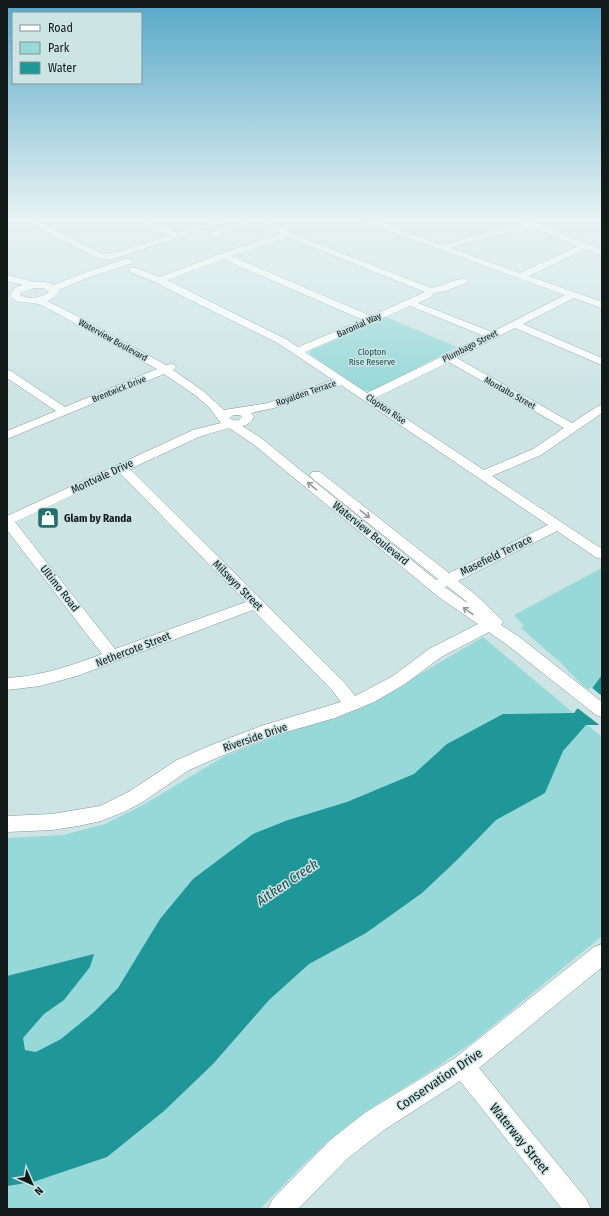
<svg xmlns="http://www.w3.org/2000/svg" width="609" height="1216" font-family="'Fira Sans Condensed',sans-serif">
	<rect width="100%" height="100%" fill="#cde4e4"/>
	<path fill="#97d8d8" d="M 386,317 L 457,347 L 372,391 L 363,390 L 310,354 L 311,349 L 319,347 Z
		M 602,568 L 602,700 L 582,685 L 562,664 L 521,628 L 524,626 L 514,615 Z
		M 483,637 L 602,737 L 602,936 L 473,1042 L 437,1067 L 376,1105 L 352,1122 L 331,1139 L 307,1161 L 260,1209 L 7,1209 L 7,838 L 63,835 L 105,824 L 143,805 L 225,756 L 285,732 L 362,708 Z"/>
	<path fill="#1f9697" d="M 602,675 L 602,725 L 586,725 L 563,751 L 545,793 L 496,820 L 457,860 L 422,893 L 366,933 L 309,964 L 269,1000 L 213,1064 L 164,1111 L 107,1157 L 33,1182 L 7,1186 L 7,976 L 94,954 L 90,967 L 64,1000 L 44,1014 L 23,1038 L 25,1050 L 36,1052 L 61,1039 L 93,1013 L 118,988 L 160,919 L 193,879 L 253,834 L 288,820 L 347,802 L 414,774 L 447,744 L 503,714 L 574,713 Z"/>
	<path fill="#cde4e4" d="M 591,687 L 602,696 L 602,727 L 576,707 Z"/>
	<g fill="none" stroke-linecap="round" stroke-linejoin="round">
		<g stroke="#849999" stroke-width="1">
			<path id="minor" d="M 25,221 L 36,221 L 102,254 L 110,254 L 169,236 L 138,221 L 150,221 L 177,233 L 214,221 L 227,221 L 110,260 L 97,258 Z
				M 241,221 L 254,221 L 216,236 L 213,236 L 209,234 Z
				M 362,221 L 375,221 L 442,245 L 486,233 L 526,225 L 522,224 L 521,221 L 530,221 L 602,250 L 602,256 L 586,249 L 529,276 L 602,302 L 602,308 L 574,298 L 523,324 L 602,358 L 602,365 L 515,328 L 457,358 L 572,423 L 598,406 L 602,405 L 602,413 L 541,455 L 492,476 L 602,549 L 602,559 L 597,558 L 557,531 L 458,581 L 476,595 L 500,618 L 503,622 L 501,625 L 518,636 L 602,702 L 602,717 L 596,715 L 506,644 L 489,632 L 441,657 L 405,684 L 374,702 L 335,718 L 272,736 L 221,756 L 189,770 L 144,801 L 126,811 L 101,821 L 78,826 L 52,830 L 7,832 L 7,816 L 52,814 L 100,806 L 130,791 L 177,760 L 209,746 L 261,726 L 341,702 L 332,690 L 253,610 L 77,676 L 40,686 L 7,690 L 7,678 C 41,676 71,666 102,654 L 7,530 L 7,516 L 193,430 L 221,423 L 208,406 L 195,395 L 164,374 L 7,439 L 7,431 L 56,411 L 7,378 L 7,370 L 11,371 L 65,407 L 157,369 L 53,311 C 48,309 43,305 38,304 C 28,301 18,305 10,296 C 13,288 16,287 23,285 L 7,281 L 7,275 L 34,282 L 46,282 L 54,285 L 81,274 L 126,259 L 132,259 L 133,261 L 132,263 L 87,278 L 58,290 L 59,292 L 54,297 L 47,301 L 79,317 L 166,365 L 171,364 L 175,365 L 176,367 L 173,370 L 203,391 L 224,410 L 268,403 L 333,380 L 278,343 L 164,287 C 157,281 140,277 130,272 L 129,270 L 130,268 C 139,266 150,275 160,277 L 220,254 L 281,234 L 264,226 L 263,224 L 267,222 L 285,229 L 290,233 L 431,288 C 440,287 459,277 466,279 L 468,281 L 466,283 L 446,291 L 434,293 L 431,297 L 418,303 L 492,332 L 565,295 ZM 534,228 L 578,246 L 520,273 L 450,248 L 487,237 ZM 287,237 L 292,239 L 425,292 L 371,316 L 231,256 ZM 223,259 L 363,320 L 298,347 L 286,339 L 167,280 ZM 35,288 L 44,288 L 49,292 C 41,298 29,300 20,295 L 21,292 ZM 410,306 L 484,336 L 367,393 L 305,352 ZM 449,362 L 564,428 L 533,449 L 484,470 L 375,398 ZM 341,385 L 548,525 L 449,573 L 320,472 L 312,472 L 310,475 L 312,478 L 438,579 L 436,580 L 261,438 L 242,426 C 248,425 251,422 254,417 L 251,413 L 274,408 ZM 233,415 L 240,415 L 242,417 C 238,422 234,421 229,418 ZM 229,428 L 253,444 L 440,598 L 478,624 L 429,649 L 393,676 L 355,696 L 344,682 L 130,469 L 201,436 ZM 120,473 L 246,602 L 115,649 L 15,522 ZM 447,586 L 466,601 L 467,603 L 445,587 Z
				M 602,944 L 602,967 L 479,1068 L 587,1200 L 591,1209 L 562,1209 L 460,1081 L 384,1130 L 347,1159 L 298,1209 L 268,1209 L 272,1200 L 329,1141 L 366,1112 L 455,1058 L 594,947 Z"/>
		</g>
		<use href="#minor" fill="#fff" fill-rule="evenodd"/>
	</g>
	<defs><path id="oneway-shaft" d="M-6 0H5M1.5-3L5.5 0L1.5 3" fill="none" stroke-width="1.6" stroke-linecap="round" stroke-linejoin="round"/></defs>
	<g stroke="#949898">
		<use href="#oneway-shaft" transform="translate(312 486) rotate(-141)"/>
		<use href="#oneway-shaft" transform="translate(365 514) rotate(38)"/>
		<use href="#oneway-shaft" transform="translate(468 611) rotate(-145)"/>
	</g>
	<linearGradient id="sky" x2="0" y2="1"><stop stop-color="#57a8c8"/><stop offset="0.56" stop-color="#e8f3f3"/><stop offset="1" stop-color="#e8f3f3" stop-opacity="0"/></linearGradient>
	<rect width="609" height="392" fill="url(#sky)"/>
	<defs>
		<g id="shop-square" transform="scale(1.15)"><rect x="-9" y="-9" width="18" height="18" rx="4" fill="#236e6f" stroke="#cde4e4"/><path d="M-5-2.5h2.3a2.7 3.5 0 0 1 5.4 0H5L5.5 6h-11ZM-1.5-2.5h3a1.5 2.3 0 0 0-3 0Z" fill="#fff"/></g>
	</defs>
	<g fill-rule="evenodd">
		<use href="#shop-square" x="48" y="518"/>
	</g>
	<g text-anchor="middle" stroke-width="3" stroke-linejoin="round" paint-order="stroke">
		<g font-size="9" fill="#121a1a" stroke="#cde4e4">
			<text transform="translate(359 325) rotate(-24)" y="3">Baronial Way</text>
			<text transform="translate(113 340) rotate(29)" y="3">Waterview Boulevard</text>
			<text transform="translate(470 346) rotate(-27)" y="3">Plumbago Street</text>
			<text transform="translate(119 389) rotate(-22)" y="3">Brentwick Drive</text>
			<text transform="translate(306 393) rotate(-19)" y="3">Royalden Terrace</text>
			<text transform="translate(510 393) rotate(29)" y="3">Montalto Street</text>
			<text transform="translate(386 409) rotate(34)" y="3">Clopton Rise</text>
		</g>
		<g font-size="9" fill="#215050" stroke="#cde4e4">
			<text x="372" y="355">Clopton<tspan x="372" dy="10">Rise Reserve</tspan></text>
		</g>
		<g font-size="11" fill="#121a1a" stroke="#cde4e4">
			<text transform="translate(102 476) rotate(-25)" y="4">Montvale Drive</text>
			<text transform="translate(371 533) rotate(39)" y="4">Waterview Boulevard</text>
			<text transform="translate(496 555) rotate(-26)" y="4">Masefield Terrace</text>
			<text transform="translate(238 585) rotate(45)" y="4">Milswyn Street</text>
			<text transform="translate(60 588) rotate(52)" y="4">Ultimo Road</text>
			<text transform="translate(133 649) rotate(-21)" y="4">Nethercote Street</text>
			<text transform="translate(255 737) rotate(-19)" y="4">Riverside Drive</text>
		</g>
		<g font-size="11" font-weight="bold" fill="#121a1a" stroke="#cde4e4" text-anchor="start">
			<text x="64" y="522">Glam by Randa</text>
		</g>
		<g font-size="13" fill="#121a1a" stroke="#cde4e4">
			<text transform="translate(439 1079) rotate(-34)" y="5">Conservation Drive</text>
			<text transform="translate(520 1138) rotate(51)" y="5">Waterway Street</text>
		</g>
		<g font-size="14" font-style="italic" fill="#1f4e4e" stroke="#cde4e4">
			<text transform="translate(287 882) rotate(-34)" y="5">Aitken Creek</text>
		</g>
	</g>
	<rect width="609" height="1216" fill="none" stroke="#121a1a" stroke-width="16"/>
	<rect x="12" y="12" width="130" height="72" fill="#cde4e4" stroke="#829393"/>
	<rect x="20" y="25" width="20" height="6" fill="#ffffff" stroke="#829393"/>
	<text x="48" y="32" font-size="12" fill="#121a1a">Road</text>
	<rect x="20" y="42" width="20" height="12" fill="#97d8d8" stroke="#829393"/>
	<text x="48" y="52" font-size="12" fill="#121a1a">Park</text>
	<rect x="20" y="62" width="20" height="12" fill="#1f9697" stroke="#829393"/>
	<text x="48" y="72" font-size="12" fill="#121a1a">Water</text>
	<g transform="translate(32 1184) rotate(135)" stroke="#cde4e4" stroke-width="3" paint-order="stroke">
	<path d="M0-3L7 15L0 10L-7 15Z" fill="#121a1a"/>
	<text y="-6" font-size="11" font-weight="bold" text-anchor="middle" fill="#121a1a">N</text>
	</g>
</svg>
